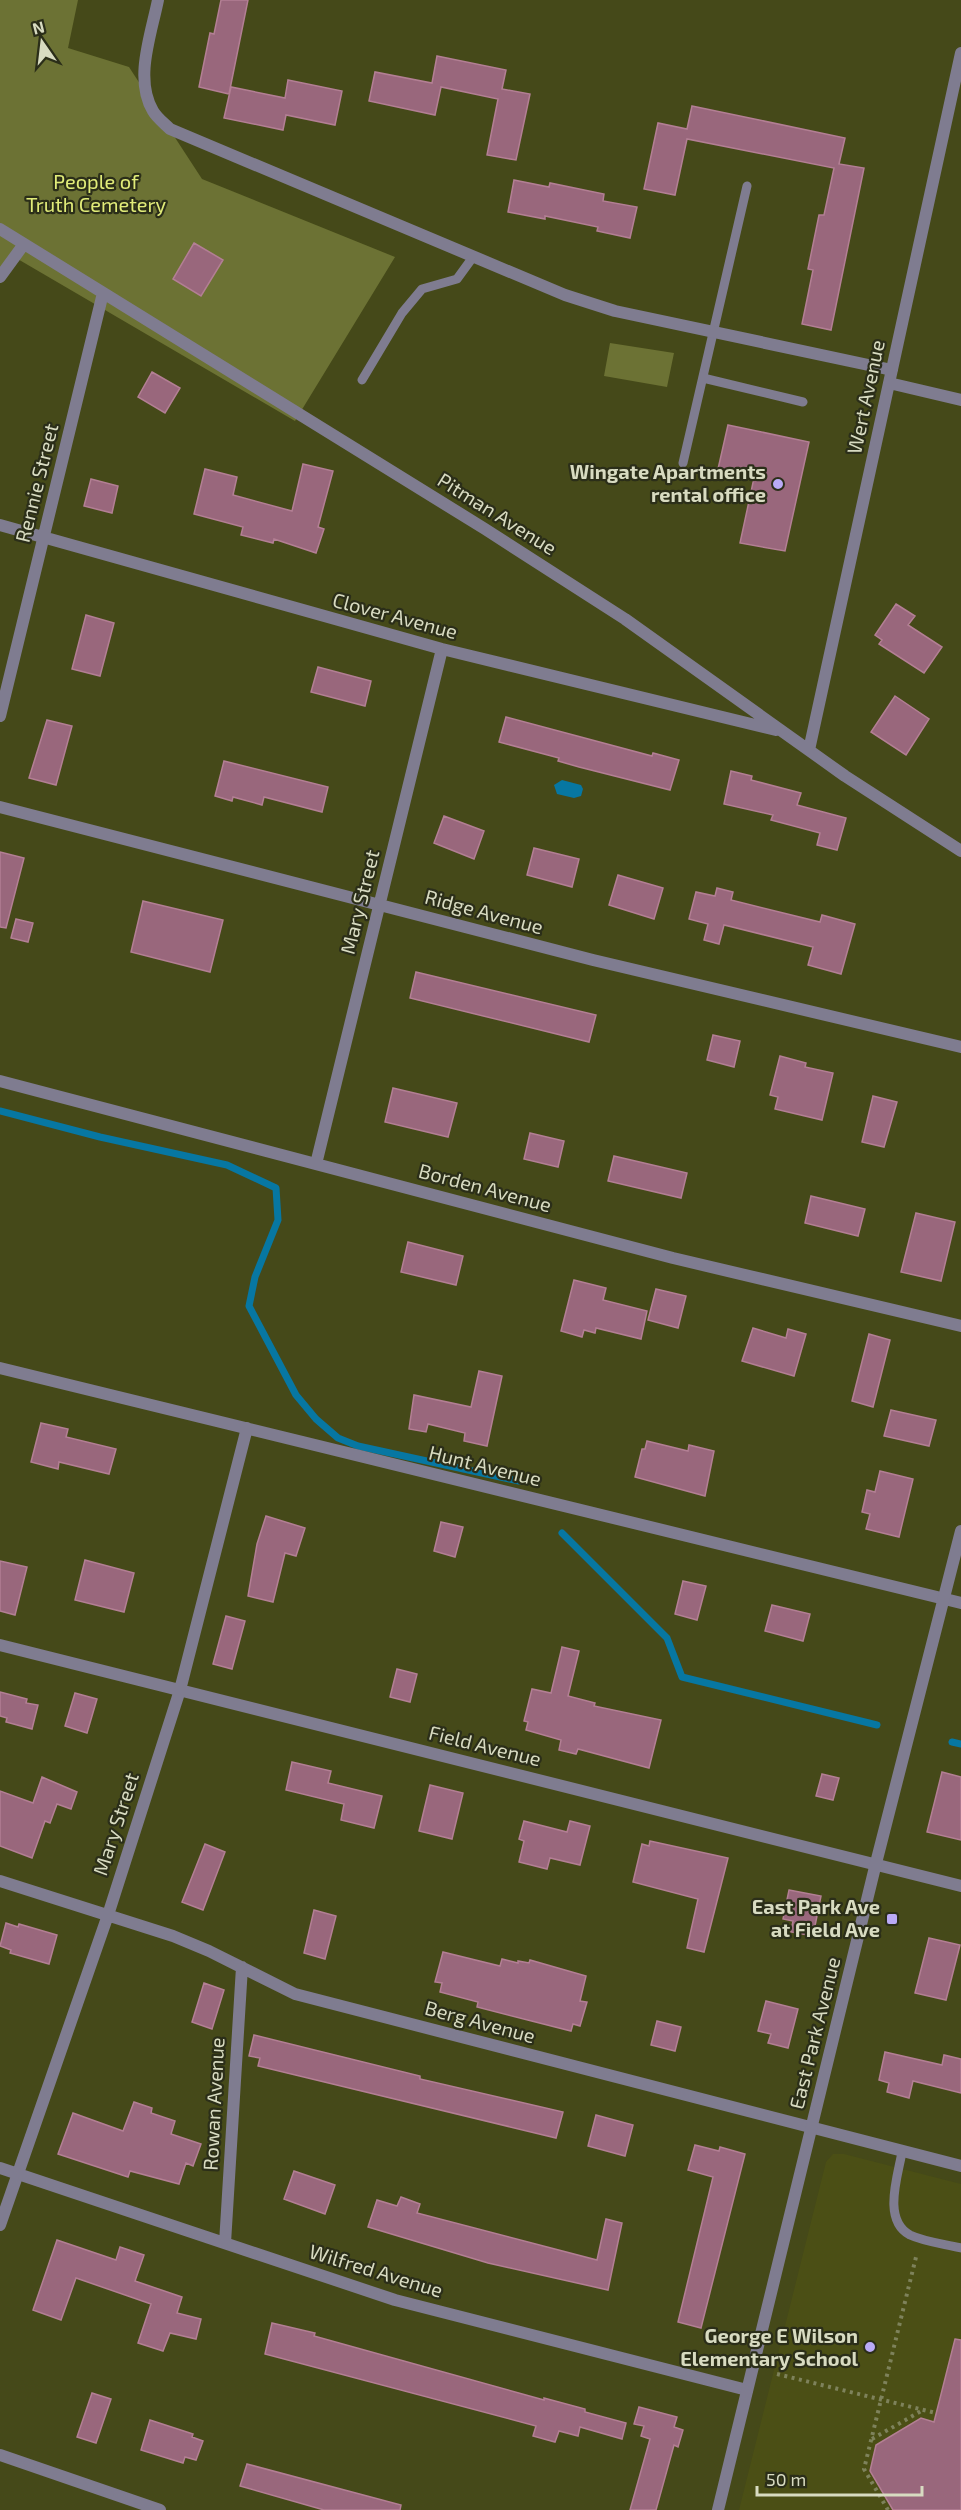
<svg xmlns="http://www.w3.org/2000/svg" width="961" height="2510" font-family="'Exo 2',sans-serif">
	<rect width="100%" height="100%" fill="#454919"/>
	<path fill="#4b4f15" d="M 833,2154 L 844,2154 L 961,2184 L 961,2510 L 739,2510 L 826,2162 Z"/>
	<path fill="#6c7234" d="M 0,0 L 78,0 L 68,48 L 129,67 L 202,179 L 395,257 L 295,421 L 16,258 L 0,279 Z
		M 610,343 L 674,353 L 667,387 L 604,376 Z"/>
	<path fill="#0777a2" d="M 562,780 L 581,785 L 583,789 L 581,796 L 574,798 L 557,794 L 554,785 Z"/>
	<g fill="none" stroke-linecap="round" stroke-linejoin="round">
		<path stroke="#0777a2" stroke-width="7" d="M 0,1111 L 100,1137 L 227,1165 L 276,1188 L 278,1220 L 255,1277 L 249,1306 L 296,1395 L 316,1419 L 338,1438 L 358,1446 L 519,1481
			M 562,1533 L 667,1638 L 682,1677 L 877,1725
			M 952,1742 L 961,1744"/>
	</g>
	<path fill="#99677c" stroke="#b37f94" stroke-width="1.5" d="M 221,0 L 248,0 L 229,94 L 199,87 L 210,33 L 214,34 Z
		M 437,56 L 506,70 L 502,89 L 530,94 L 516,160 L 487,155 L 498,99 L 441,87 L 435,115 L 369,101 L 375,72 L 432,83 Z
		M 288,80 L 342,91 L 335,125 L 286,115 L 283,130 L 224,118 L 231,87 L 285,98 Z
		M 692,106 L 845,138 L 839,164 L 864,168 L 831,330 L 802,324 L 813,270 L 808,269 L 819,215 L 824,215 L 834,168 L 687,139 L 675,195 L 644,189 L 658,123 L 687,129 Z
		M 514,180 L 549,187 L 550,183 L 604,194 L 603,201 L 637,207 L 630,238 L 597,231 L 598,227 L 545,216 L 545,219 L 508,212 Z
		M 194,243 L 223,260 L 201,296 L 173,279 Z
		M 152,372 L 180,388 L 165,413 L 138,397 Z
		M 728,425 L 809,442 L 785,551 L 740,543 L 754,478 L 718,469 Z
		M 303,464 L 333,471 L 318,527 L 324,529 L 316,553 L 274,539 L 273,543 L 241,535 L 243,527 L 194,514 L 205,469 L 237,477 L 233,495 L 292,511 Z
		M 91,479 L 118,486 L 112,513 L 84,506 Z
		M 896,604 L 915,616 L 908,625 L 942,647 L 924,673 L 879,644 L 882,640 L 875,635 Z
		M 86,615 L 114,623 L 100,676 L 72,669 Z
		M 318,667 L 371,681 L 365,706 L 311,692 Z
		M 895,696 L 929,719 L 906,755 L 871,732 Z
		M 506,717 L 652,756 L 653,753 L 679,760 L 670,790 L 579,767 L 558,761 L 559,758 L 499,742 Z
		M 47,720 L 72,726 L 56,785 L 29,778 Z
		M 224,761 L 328,787 L 322,812 L 264,797 L 262,805 L 233,797 L 232,801 L 215,796 Z
		M 731,771 L 752,776 L 751,780 L 801,793 L 797,805 L 846,818 L 837,850 L 817,845 L 820,833 L 771,820 L 773,815 L 724,804 Z
		M 444,816 L 484,831 L 474,859 L 434,843 Z
		M 534,848 L 579,859 L 572,887 L 527,875 Z
		M 0,852 L 24,858 L 6,928 L 0,927 Z
		M 618,875 L 663,888 L 654,919 L 609,905 Z
		M 717,888 L 733,892 L 731,900 L 820,922 L 822,915 L 855,924 L 841,974 L 808,965 L 813,947 L 724,925 L 719,944 L 704,940 L 708,924 L 689,919 L 696,892 L 715,896 Z
		M 143,901 L 223,920 L 210,972 L 131,952 Z
		M 16,919 L 33,923 L 28,942 L 11,938 Z
		M 416,972 L 596,1015 L 589,1042 L 410,998 Z
		M 713,1035 L 740,1041 L 734,1067 L 707,1060 Z
		M 780,1056 L 806,1063 L 805,1067 L 833,1073 L 822,1120 L 775,1109 L 778,1097 L 770,1095 Z
		M 393,1088 L 457,1103 L 448,1137 L 385,1122 Z
		M 873,1096 L 897,1102 L 884,1147 L 862,1142 Z
		M 530,1133 L 564,1141 L 558,1167 L 524,1159 Z
		M 614,1156 L 687,1173 L 681,1198 L 608,1181 Z
		M 811,1196 L 865,1209 L 858,1236 L 805,1223 Z
		M 916,1213 L 955,1222 L 941,1281 L 901,1272 Z
		M 408,1242 L 463,1256 L 456,1285 L 401,1272 Z
		M 574,1280 L 606,1288 L 603,1300 L 647,1311 L 641,1339 L 596,1328 L 595,1333 L 584,1330 L 582,1337 L 561,1331 Z
		M 656,1289 L 686,1296 L 678,1328 L 648,1320 Z
		M 753,1328 L 786,1338 L 788,1329 L 806,1334 L 794,1376 L 742,1361 Z
		M 869,1334 L 890,1340 L 873,1407 L 852,1401 Z
		M 479,1371 L 502,1376 L 487,1446 L 464,1441 L 465,1433 L 428,1424 L 426,1432 L 409,1429 L 414,1395 L 471,1407 Z
		M 891,1410 L 936,1420 L 929,1446 L 884,1436 Z
		M 41,1423 L 68,1429 L 66,1437 L 116,1449 L 109,1474 L 59,1462 L 58,1469 L 31,1462 Z
		M 647,1441 L 688,1451 L 689,1445 L 714,1451 L 705,1496 L 635,1477 L 642,1449 L 645,1449 Z
		M 880,1471 L 913,1479 L 899,1537 L 866,1529 L 870,1514 L 862,1512 L 867,1490 L 875,1492 Z
		M 266,1516 L 305,1528 L 296,1556 L 285,1553 L 273,1602 L 248,1596 L 257,1544 Z
		M 441,1522 L 463,1527 L 455,1557 L 434,1551 Z
		M 85,1560 L 134,1573 L 124,1612 L 75,1600 Z
		M 0,1561 L 27,1567 L 15,1615 L 0,1611 Z
		M 683,1581 L 706,1586 L 697,1620 L 675,1614 Z
		M 772,1605 L 810,1614 L 803,1641 L 765,1631 Z
		M 226,1616 L 245,1621 L 232,1669 L 213,1664 Z
		M 562,1647 L 579,1651 L 568,1696 L 595,1703 L 594,1706 L 661,1720 L 649,1768 L 578,1749 L 576,1754 L 559,1750 L 561,1740 L 526,1730 L 528,1722 L 524,1721 L 532,1689 L 551,1693 Z
		M 397,1669 L 417,1674 L 410,1702 L 390,1697 Z
		M 0,1692 L 27,1699 L 26,1703 L 38,1705 L 32,1729 L 6,1722 L 7,1718 L 0,1716 Z
		M 75,1693 L 97,1699 L 87,1733 L 65,1726 Z
		M 292,1762 L 331,1771 L 328,1783 L 382,1796 L 374,1828 L 341,1820 L 344,1804 L 286,1790 Z
		M 942,1772 L 961,1777 L 961,1840 L 927,1832 Z
		M 822,1774 L 839,1778 L 833,1800 L 816,1796 Z
		M 42,1777 L 77,1792 L 71,1809 L 57,1804 L 50,1823 L 45,1821 L 32,1858 L 0,1846 L 0,1791 L 33,1803 Z
		M 430,1785 L 463,1793 L 452,1839 L 419,1831 Z
		M 524,1821 L 567,1832 L 570,1821 L 590,1826 L 580,1865 L 550,1858 L 547,1869 L 519,1862 L 524,1841 L 519,1839 Z
		M 650,1841 L 728,1858 L 704,1952 L 687,1948 L 698,1899 L 633,1882 L 642,1844 L 649,1846 Z
		M 205,1844 L 225,1852 L 203,1910 L 182,1902 Z
		M 789,1890 L 821,1896 L 813,1936 L 791,1932 L 793,1921 L 783,1919 Z
		M 314,1910 L 336,1916 L 325,1959 L 304,1953 Z
		M 6,1923 L 18,1927 L 19,1924 L 57,1935 L 49,1964 L 10,1953 L 11,1950 L 0,1946 Z
		M 929,1938 L 960,1945 L 946,2000 L 915,1993 Z
		M 443,1952 L 500,1966 L 502,1959 L 518,1963 L 518,1961 L 529,1963 L 530,1960 L 586,1976 L 580,2001 L 587,2002 L 580,2026 L 573,2024 L 571,2031 L 477,2007 L 478,2002 L 440,1992 L 442,1983 L 435,1982 Z
		M 204,1983 L 224,1990 L 212,2029 L 192,2022 Z
		M 766,2001 L 798,2009 L 788,2048 L 768,2043 L 771,2034 L 758,2031 Z
		M 657,2021 L 681,2027 L 675,2051 L 651,2045 Z
		M 254,2035 L 420,2076 L 420,2079 L 563,2112 L 556,2138 L 258,2066 L 260,2058 L 249,2056 Z
		M 885,2052 L 942,2065 L 944,2055 L 961,2059 L 961,2093 L 913,2081 L 909,2098 L 887,2092 L 889,2083 L 879,2080 Z
		M 134,2102 L 152,2108 L 151,2113 L 175,2121 L 171,2134 L 201,2144 L 193,2166 L 186,2163 L 179,2184 L 130,2171 L 128,2177 L 58,2154 L 73,2113 L 123,2131 Z
		M 596,2115 L 633,2125 L 625,2156 L 588,2146 Z
		M 695,2145 L 719,2151 L 720,2147 L 745,2154 L 701,2328 L 678,2322 L 713,2177 L 688,2170 Z
		M 294,2171 L 335,2185 L 325,2214 L 284,2199 Z
		M 401,2197 L 420,2204 L 417,2213 L 597,2260 L 606,2219 L 622,2223 L 608,2290 L 488,2263 L 368,2227 L 377,2200 L 397,2206 Z
		M 57,2240 L 116,2260 L 120,2247 L 144,2255 L 135,2281 L 182,2297 L 177,2313 L 201,2319 L 196,2339 L 170,2333 L 163,2351 L 138,2343 L 151,2304 L 76,2278 L 61,2320 L 33,2310 Z
		M 272,2323 L 315,2333 L 314,2336 L 544,2400 L 544,2398 L 585,2409 L 585,2412 L 626,2423 L 622,2439 L 580,2427 L 578,2436 L 559,2431 L 555,2442 L 533,2436 L 536,2426 L 265,2354 Z
		M 955,2339 L 961,2340 L 961,2510 L 893,2510 L 870,2471 L 876,2445 L 921,2418 L 934,2422 Z
		M 92,2393 L 111,2399 L 96,2443 L 77,2437 Z
		M 639,2407 L 677,2417 L 674,2427 L 683,2430 L 678,2447 L 674,2445 L 656,2510 L 630,2510 L 650,2439 L 641,2436 L 644,2426 L 634,2424 Z
		M 150,2420 L 193,2434 L 192,2437 L 203,2441 L 196,2460 L 185,2457 L 183,2463 L 141,2450 Z
		M 247,2464 L 401,2505 L 400,2510 L 324,2510 L 240,2486 Z"/>
	<g fill="none" stroke-linecap="round" stroke-linejoin="round">
		<path stroke="#7e825b" stroke-width="4" stroke-dasharray="3 4.5" stroke-linecap="butt" d="M 777,2374 L 936,2413
			M 872,2439 L 923,2410
			M 888,2510 L 864,2469 L 917,2253"/>
		<path stroke="#7f7c90" stroke-width="9" d="M 703,378 L 803,402
			M 362,380 L 402,313 L 422,289 L 457,279 L 473,257
			M 683,463 L 747,186
			M 902,2152 C 898,2176 882,2220 910,2235 C 925,2242 945,2244 961,2248"/>
		<path stroke="#7f7c90" stroke-width="12" d="M 158,0 C 151,35 134,79 153,111 C 157,118 164,123 170,129 L 565,295 L 615,311 L 892,370
			M 0,229 L 485,529 L 625,619 L 845,776 L 961,851
			M 0,277 L 24,244
			M 889,383 L 961,400
			M 0,525 L 442,649 L 776,730
			M 0,716 L 103,293
			M 809,750 L 961,53
			M 0,807 L 593,960 L 961,1047
			M 0,1081 L 673,1258 L 961,1326
			M 316,1164 L 442,649
			M 0,1368 L 961,1603
			M 0,1645 L 961,1886
			M 0,1881 L 173,1936 L 209,1951 L 295,1994 L 961,2166
			M 0,2168 L 395,2300 L 747,2390
			M 0,2225 L 108,1915 L 180,1690 L 247,1428
			M 225,2243 L 242,1967
			M 0,2455 L 160,2510"/>
		<path stroke="#7f7c90" stroke-width="12" d="M 718,2510 L 876,1863 L 961,1531"/>
	</g>
	<g fill="#baaaf6" stroke="#2b2e19" stroke-width="2">
		<circle cx="778" cy="484" r="6"/>
		<rect x="886" y="1913" width="12" height="12" rx="3"/>
		<circle cx="870" cy="2347" r="6"/>
	</g>
	<g text-anchor="middle" stroke-width="4.5" stroke-linejoin="round" paint-order="stroke">
		<g font-size="20" fill="#e1ec79" stroke="#2b2e19">
			<text x="96" y="189">People of<tspan x="96" dy="23">Truth Cemetery</tspan></text>
		</g>
		<g font-size="20" fill="#d8dbc1" stroke="#2b2e19">
			<text transform="translate(866 397) rotate(-78)" y="7">Wert Avenue</text>
			<text transform="translate(37 483) rotate(-76)" y="7">Rennie Street</text>
			<text transform="translate(497 514) rotate(32)" y="7">Pitman Avenue</text>
			<text transform="translate(395 616) rotate(15)" y="7">Clover Avenue</text>
			<text transform="translate(360 902) rotate(-76)" y="7">Mary Street</text>
			<text transform="translate(484 912) rotate(15)" y="7">Ridge Avenue</text>
			<text transform="translate(485 1188) rotate(15)" y="7">Borden Avenue</text>
			<text transform="translate(485 1466) rotate(14)" y="7">Hunt Avenue</text>
			<text transform="translate(485 1746) rotate(14)" y="7">Field Avenue</text>
			<text transform="translate(116 1824) rotate(-72)" y="7">Mary Street</text>
			<text transform="translate(480 2022) rotate(15)" y="7">Berg Avenue</text>
			<text transform="translate(815 2033) rotate(-76)" y="7">East Park Avenue</text>
			<text transform="translate(214 2104) rotate(-87)" y="7">Rowan Avenue</text>
			<text transform="translate(376 2271) rotate(17)" y="7">Wilfred Avenue</text>
		</g>
		<g font-size="20" font-weight="bold" fill="#d8dbc1" stroke="#2b2e19" text-anchor="end">
			<text x="766" y="479">Wingate Apartments<tspan x="766" dy="23">rental office</tspan></text>
			<text x="880" y="1914">East Park Ave<tspan x="880" dy="23">at Field Ave</tspan></text>
			<text x="858" y="2343">George E Wilson<tspan x="858" dy="23">Elementary School</tspan></text>
		</g>
	</g>
	<g transform="translate(42 42) rotate(346)" stroke="#2b2e19" stroke-width="4.5" paint-order="stroke">
	<path d="M0-4.5L10 22L0 15L-10 22Z" fill="#d8dbc1"/>
	<text y="-9" font-size="16" font-weight="bold" text-anchor="middle" fill="#d8dbc1">N</text>
	</g>
	<path d="M757 2486v9h165v-9" fill="none" stroke="#d8dbc1" stroke-width="3"/>
	<text x="766" y="2486" font-size="18" fill="#d8dbc1" stroke="#2b2e19" stroke-width="4.5" paint-order="stroke">50 m</text>
</svg>
